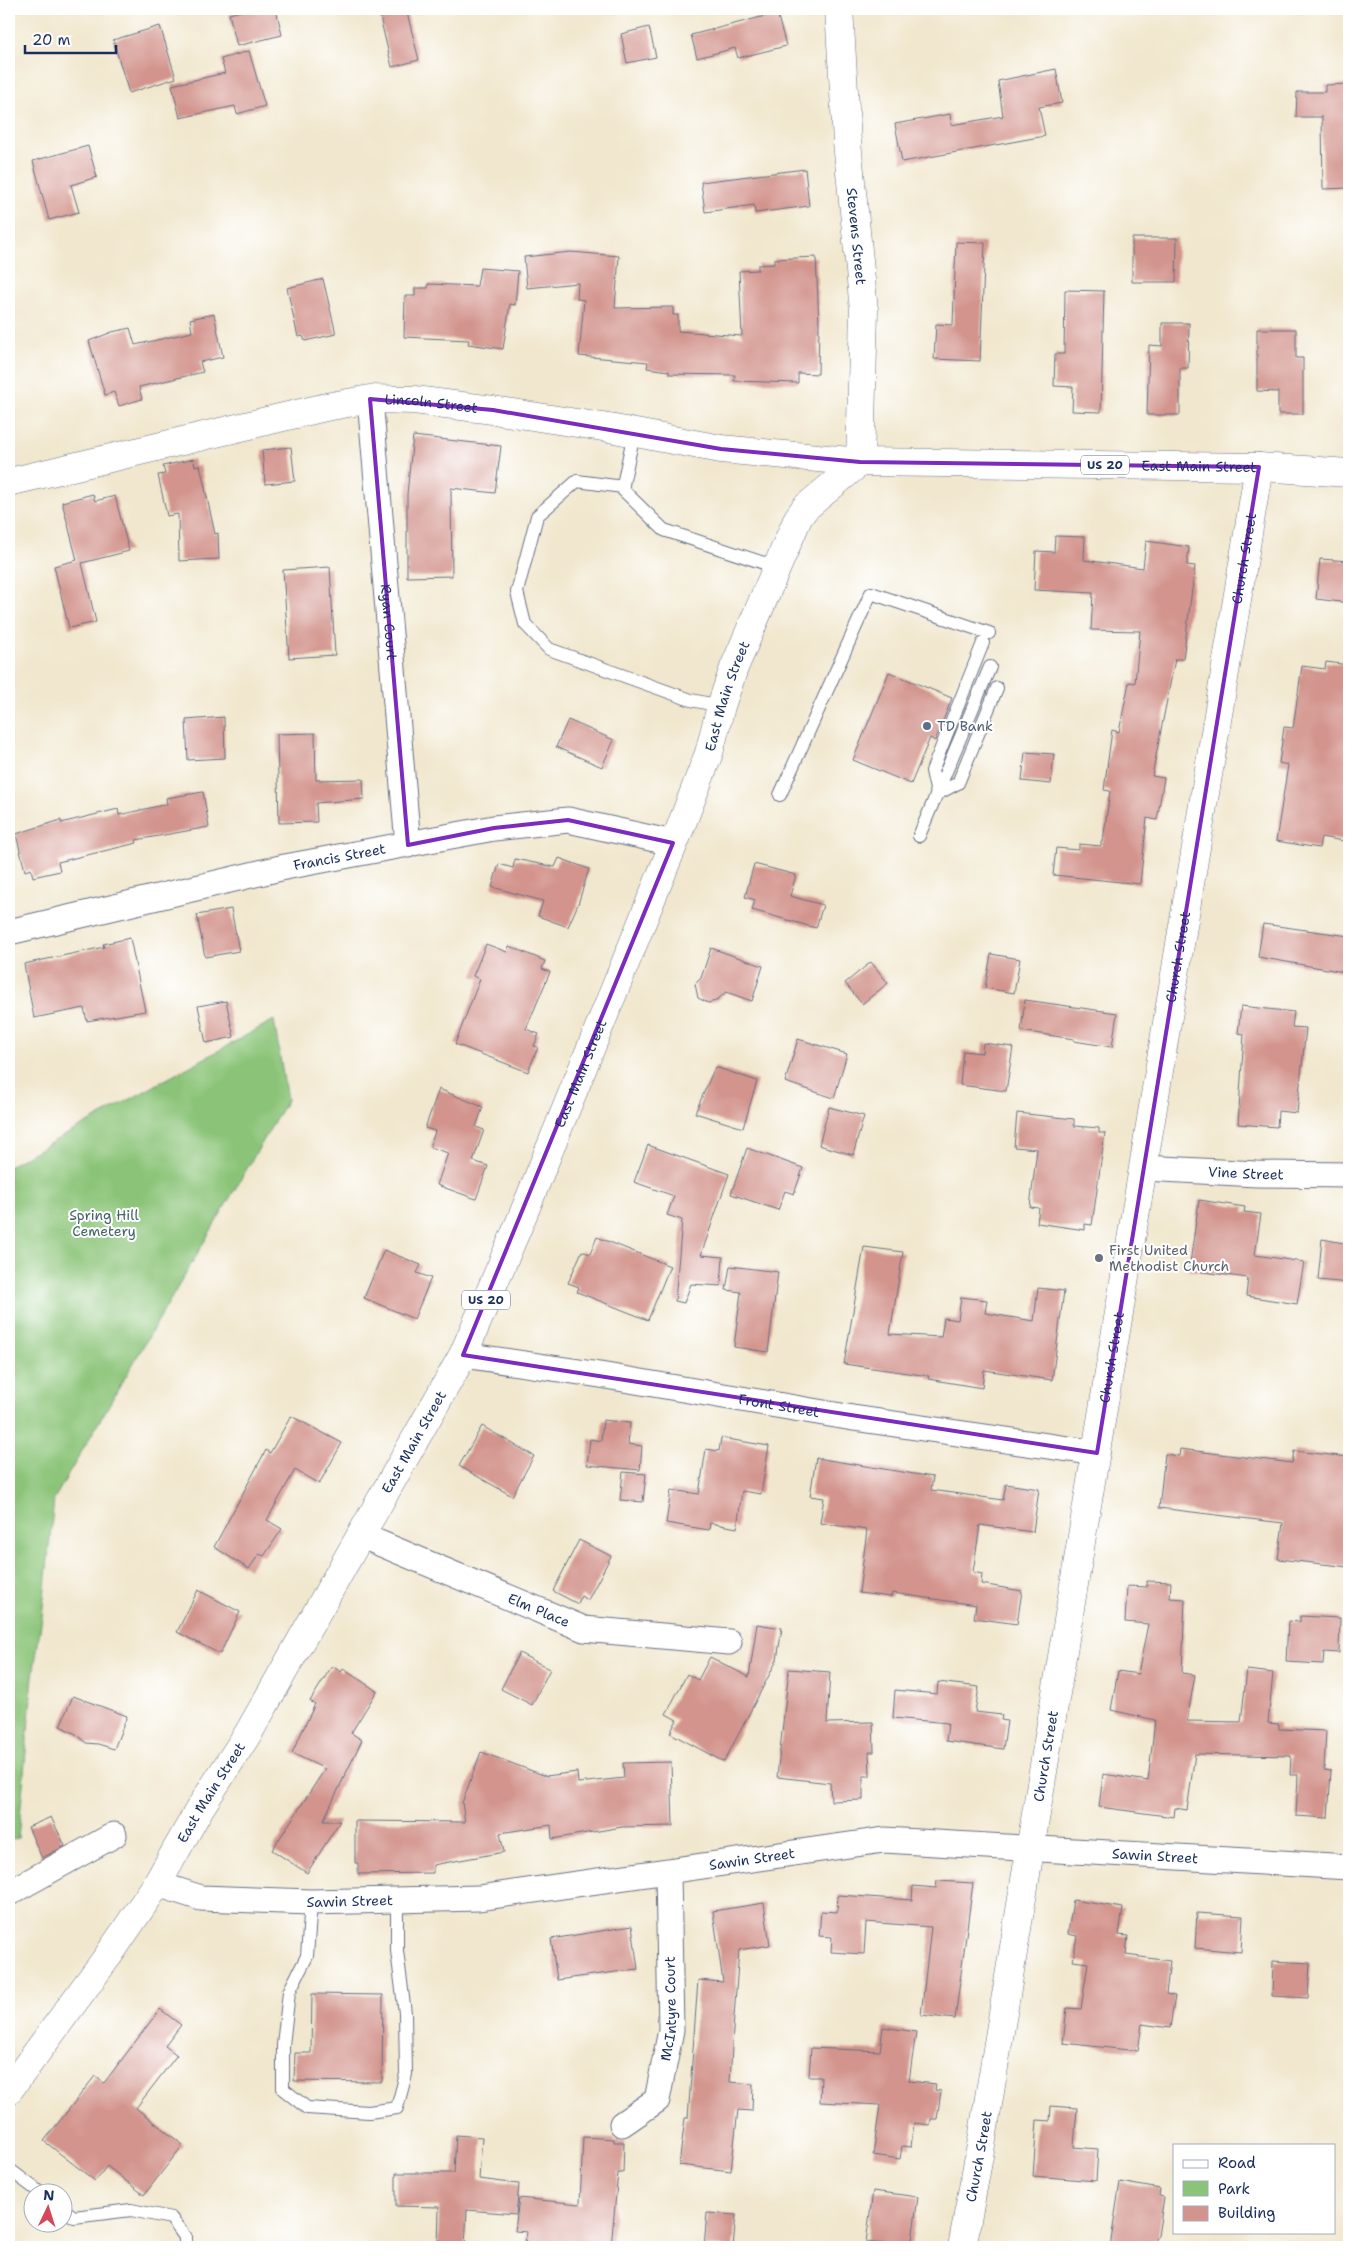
<svg xmlns="http://www.w3.org/2000/svg" width="1358" height="2256" font-family="'Shantell Sans',sans-serif">
	<rect width="100%" height="100%" fill="#fff"/>
	<filter id="ink" filterUnits="userSpaceOnUse"><feTurbulence type="fractalNoise" baseFrequency=".02" numOctaves="2"/><feDisplacementMap in="SourceGraphic" scale="10" xChannelSelector="R" yChannelSelector="G"/><feConvolveMatrix kernelMatrix="1 2 1 2 8 2 1 2 1" color-interpolation-filters="sRGB"/></filter>
	<filter id="wash" filterUnits="userSpaceOnUse"><feTurbulence type="fractalNoise" baseFrequency=".0096" numOctaves="4" result="noise"/><feDisplacementMap in="SourceGraphic" scale="20" xChannelSelector="R" yChannelSelector="G"/><feGaussianBlur stdDeviation="1.12" result="paint"/><feColorMatrix in="noise" values="0 0 0 0 0 0 0 0 0 0 0 0 0 0 0 0 0 1.4 0 .05"/><feComposite in="paint" operator="in"/></filter>
	<g filter="url(#wash)">
		<rect width="100%" height="100%" fill="#f1e7ce"/>
		<path fill="#8bc478" stroke="#537a6b" d="M 274,1020 L 287,1100 L 54,1499 L 42,1617 L 33,1676 L 18,1838 L 9,1840 L 9,1166 Z"/>
		<g id="blocks">
			<path fill="#d3948d" d="M 249,9 L 276,9 L 282,35 L 237,46 L 229,14 Z
				M 378,9 L 406,9 L 419,60 L 392,67 Z
				M 777,13 L 786,46 L 738,58 L 735,48 L 697,58 L 691,35 Z
				M 160,26 L 176,78 L 129,93 L 113,40 Z
				M 649,27 L 656,57 L 627,63 L 621,34 Z
				M 249,51 L 265,106 L 237,114 L 235,106 L 180,118 L 172,85 L 225,73 L 221,59 Z
				M 1056,69 L 1062,103 L 1039,107 L 1045,136 L 902,162 L 895,124 L 950,114 L 951,125 L 1003,116 L 998,81 Z
				M 1349,84 L 1349,188 L 1323,189 L 1322,117 L 1296,117 L 1297,92 L 1325,92 L 1325,85 Z
				M 88,146 L 97,177 L 71,185 L 79,212 L 49,220 L 33,161 Z
				M 805,169 L 809,206 L 755,213 L 754,205 L 705,212 L 701,182 Z
				M 1132,238 L 1177,238 L 1176,282 L 1132,282 Z
				M 956,242 L 985,243 L 980,361 L 934,359 L 936,324 L 953,325 Z
				M 571,252 L 619,256 L 615,308 L 673,307 L 673,315 L 678,315 L 678,331 L 742,336 L 739,271 L 758,270 L 758,265 L 774,264 L 774,259 L 816,257 L 819,324 L 818,374 L 798,373 L 798,383 L 734,381 L 735,375 L 669,374 L 669,371 L 647,368 L 648,362 L 579,356 L 584,300 L 577,299 L 578,283 L 527,288 L 524,257 Z
				M 480,268 L 518,271 L 515,305 L 510,304 L 503,349 L 468,344 L 469,340 L 404,337 L 405,296 L 415,296 L 415,288 L 428,288 L 428,284 L 477,286 Z
				M 323,279 L 336,334 L 305,341 L 303,336 L 298,337 L 287,288 Z
				M 1065,290 L 1104,291 L 1101,412 L 1072,411 L 1073,387 L 1054,386 L 1055,354 L 1064,354 Z
				M 214,314 L 223,357 L 200,362 L 203,372 L 139,387 L 142,399 L 119,406 L 114,392 L 105,395 L 89,341 L 112,332 L 130,328 L 135,345 L 192,332 L 190,319 Z
				M 1162,323 L 1189,323 L 1188,368 L 1180,368 L 1180,415 L 1147,415 L 1149,345 L 1162,346 Z
				M 1257,329 L 1296,329 L 1296,358 L 1303,358 L 1303,414 L 1278,414 L 1278,392 L 1257,391 Z
				M 413,436 L 501,446 L 495,493 L 451,488 L 452,576 L 407,577 L 407,494 Z
				M 291,447 L 295,481 L 265,484 L 262,450 Z
				M 193,459 L 195,466 L 200,465 L 215,534 L 218,533 L 219,559 L 179,561 L 178,514 L 167,516 L 158,475 L 165,474 L 163,466 Z
				M 93,494 L 95,501 L 115,496 L 129,551 L 82,563 L 96,622 L 69,628 L 54,566 L 77,560 L 62,502 Z
				M 1055,536 L 1085,537 L 1084,560 L 1143,568 L 1146,541 L 1189,547 L 1187,565 L 1195,566 L 1183,659 L 1175,659 L 1152,776 L 1164,778 L 1157,820 L 1147,818 L 1140,884 L 1053,875 L 1056,848 L 1079,850 L 1079,844 L 1101,846 L 1101,841 L 1103,841 L 1110,791 L 1104,790 L 1112,730 L 1119,732 L 1129,682 L 1135,683 L 1140,631 L 1091,630 L 1093,593 L 1034,590 L 1036,551 L 1054,552 Z
				M 1320,559 L 1349,561 L 1349,603 L 1316,599 Z
				M 330,567 L 335,655 L 289,658 L 283,570 Z
				M 1326,662 L 1349,665 L 1349,842 L 1321,837 L 1319,848 L 1276,841 L 1288,765 L 1279,763 L 1284,727 L 1293,728 L 1302,666 L 1325,669 Z
				M 889,672 L 952,698 L 935,741 L 930,738 L 911,784 L 853,760 Z
				M 224,717 L 225,758 L 188,760 L 186,720 Z
				M 568,720 L 614,740 L 602,767 L 556,747 Z
				M 315,733 L 316,780 L 363,779 L 364,799 L 316,803 L 317,822 L 279,823 L 277,734 Z
				M 1025,752 L 1054,754 L 1051,784 L 1022,781 Z
				M 203,792 L 209,827 L 136,840 L 137,843 L 58,862 L 60,871 L 33,877 L 31,869 L 25,871 L 16,834 L 61,820 L 61,823 L 118,809 L 119,815 L 167,804 L 166,798 Z
				M 559,858 L 589,869 L 578,904 L 568,927 L 538,916 L 543,901 L 492,887 L 499,864 L 513,868 L 515,859 L 555,867 Z
				M 754,864 L 796,875 L 790,896 L 823,905 L 816,928 L 752,910 L 755,900 L 745,897 Z
				M 231,909 L 239,951 L 205,957 L 197,915 Z
				M 1263,924 L 1349,936 L 1344,972 L 1258,957 Z
				M 130,938 L 145,1011 L 87,1021 L 84,1008 L 34,1018 L 24,964 L 104,947 L 103,944 Z
				M 486,944 L 507,952 L 509,946 L 545,961 L 542,969 L 550,972 L 526,1029 L 539,1034 L 534,1046 L 538,1047 L 528,1072 L 455,1044 L 480,979 L 473,976 Z
				M 711,948 L 763,966 L 752,1001 L 726,992 L 716,1001 L 708,1003 L 698,998 L 695,984 L 701,978 Z
				M 991,954 L 1020,959 L 1014,993 L 985,988 Z
				M 871,962 L 888,983 L 862,1004 L 845,983 Z
				M 1025,1000 L 1117,1013 L 1112,1047 L 1074,1041 L 1074,1039 L 1021,1031 Z
				M 226,1001 L 234,1037 L 206,1043 L 198,1006 Z
				M 1241,1006 L 1294,1012 L 1292,1027 L 1306,1028 L 1297,1113 L 1278,1111 L 1277,1127 L 1238,1124 L 1244,1034 L 1238,1033 Z
				M 798,1039 L 847,1054 L 834,1098 L 785,1082 Z
				M 983,1043 L 1013,1047 L 1006,1091 L 960,1085 L 963,1051 L 982,1053 Z
				M 715,1067 L 757,1081 L 743,1128 L 695,1113 Z
				M 439,1089 L 483,1107 L 476,1127 L 484,1130 L 473,1161 L 488,1166 L 476,1199 L 437,1185 L 448,1153 L 430,1147 L 435,1131 L 425,1128 Z
				M 829,1107 L 864,1116 L 853,1155 L 819,1145 Z
				M 1017,1113 L 1074,1119 L 1074,1126 L 1099,1128 L 1099,1133 L 1105,1133 L 1092,1225 L 1085,1224 L 1085,1230 L 1037,1223 L 1039,1208 L 1030,1207 L 1037,1149 L 1014,1147 Z
				M 648,1145 L 729,1174 L 701,1255 L 723,1257 L 721,1286 L 691,1284 L 684,1303 L 675,1301 L 682,1220 L 667,1215 L 674,1196 L 634,1182 Z
				M 747,1148 L 803,1168 L 794,1194 L 785,1191 L 778,1210 L 731,1194 Z
				M 1199,1200 L 1245,1207 L 1244,1212 L 1261,1214 L 1255,1255 L 1304,1262 L 1297,1304 L 1246,1296 L 1248,1278 L 1189,1270 Z
				M 597,1237 L 670,1266 L 648,1320 L 577,1292 L 579,1287 L 568,1283 L 582,1251 L 590,1254 Z
				M 1322,1239 L 1349,1244 L 1349,1283 L 1318,1280 Z
				M 864,1247 L 903,1252 L 890,1334 L 941,1337 L 944,1318 L 958,1320 L 961,1297 L 987,1300 L 985,1313 L 1034,1321 L 1038,1288 L 1064,1291 L 1052,1380 L 984,1370 L 982,1388 L 928,1379 L 929,1376 L 844,1364 Z
				M 384,1250 L 421,1265 L 417,1273 L 431,1278 L 414,1319 L 364,1298 Z
				M 730,1266 L 778,1272 L 768,1352 L 734,1347 L 741,1292 L 726,1290 Z
				M 291,1416 L 342,1443 L 319,1484 L 295,1470 L 267,1520 L 282,1529 L 264,1556 L 259,1554 L 249,1569 L 214,1547 L 266,1450 L 270,1453 Z
				M 603,1420 L 630,1423 L 628,1444 L 642,1446 L 640,1470 L 587,1465 L 590,1439 L 601,1441 Z
				M 482,1426 L 534,1456 L 512,1496 L 459,1466 Z
				M 721,1438 L 769,1446 L 761,1494 L 742,1491 L 737,1528 L 710,1523 L 709,1530 L 666,1523 L 671,1490 L 699,1494 L 706,1449 L 719,1451 Z
				M 1180,1449 L 1292,1463 L 1294,1451 L 1349,1457 L 1349,1567 L 1278,1559 L 1283,1523 L 1159,1508 L 1165,1454 L 1179,1456 Z
				M 816,1458 L 933,1477 L 931,1490 L 1003,1500 L 1006,1484 L 1039,1489 L 1033,1532 L 980,1525 L 973,1572 L 982,1574 L 981,1584 L 1022,1591 L 1017,1624 L 974,1618 L 976,1605 L 892,1593 L 891,1597 L 859,1593 L 867,1530 L 820,1523 L 824,1498 L 810,1496 Z
				M 623,1472 L 646,1474 L 643,1502 L 620,1500 Z
				M 579,1540 L 611,1556 L 588,1600 L 581,1596 L 578,1604 L 553,1591 Z
				M 1147,1581 L 1171,1582 L 1170,1598 L 1185,1599 L 1182,1673 L 1195,1675 L 1187,1721 L 1241,1722 L 1247,1670 L 1273,1673 L 1268,1723 L 1279,1724 L 1279,1729 L 1326,1731 L 1324,1770 L 1331,1771 L 1328,1818 L 1296,1816 L 1298,1775 L 1290,1775 L 1291,1756 L 1195,1754 L 1187,1810 L 1175,1808 L 1174,1817 L 1099,1807 L 1103,1774 L 1148,1781 L 1155,1720 L 1111,1710 L 1118,1671 L 1138,1674 L 1148,1624 L 1125,1622 L 1127,1586 L 1147,1587 Z
				M 198,1590 L 240,1612 L 220,1654 L 177,1632 Z
				M 1300,1616 L 1340,1618 L 1339,1653 L 1324,1652 L 1323,1664 L 1286,1662 L 1288,1621 L 1300,1622 Z
				M 757,1624 L 782,1628 L 777,1660 L 724,1762 L 670,1733 L 677,1720 L 666,1714 L 687,1674 L 698,1680 L 710,1657 L 749,1677 Z
				M 519,1653 L 550,1669 L 532,1705 L 501,1689 Z
				M 332,1666 L 341,1672 L 343,1669 L 377,1691 L 351,1733 L 362,1740 L 323,1821 L 340,1821 L 307,1873 L 272,1850 L 325,1769 L 292,1753 L 315,1704 L 310,1701 Z
				M 789,1669 L 830,1672 L 827,1723 L 873,1722 L 874,1752 L 869,1752 L 870,1776 L 863,1776 L 863,1800 L 831,1801 L 830,1783 L 777,1777 Z
				M 938,1682 L 979,1687 L 975,1712 L 1002,1715 L 1001,1720 L 1007,1721 L 1003,1749 L 946,1741 L 948,1723 L 893,1718 L 895,1690 L 937,1694 Z
				M 73,1696 L 127,1716 L 114,1749 L 98,1744 L 86,1743 L 76,1734 L 60,1726 Z
				M 481,1752 L 546,1776 L 577,1772 L 578,1783 L 624,1778 L 623,1763 L 671,1762 L 673,1826 L 622,1827 L 552,1839 L 551,1825 L 500,1833 L 504,1852 L 433,1865 L 433,1873 L 358,1874 L 358,1863 L 355,1863 L 355,1821 L 465,1822 L 462,1803 Z
				M 51,1817 L 65,1846 L 42,1858 L 28,1827 Z
				M 937,1881 L 973,1883 L 955,2019 L 921,2015 L 931,1927 L 866,1922 L 864,1954 L 831,1952 L 832,1937 L 819,1936 L 821,1911 L 837,1912 L 838,1895 L 912,1900 L 913,1886 L 936,1888 Z
				M 1073,1900 L 1123,1908 L 1119,1935 L 1128,1936 L 1126,1955 L 1170,1961 L 1166,1994 L 1175,1996 L 1170,2028 L 1142,2024 L 1138,2051 L 1063,2043 L 1067,2008 L 1081,2009 L 1088,1963 L 1073,1961 L 1077,1936 L 1068,1934 Z
				M 764,1903 L 770,1945 L 739,1950 L 733,2030 L 730,2082 L 753,2084 L 752,2111 L 738,2110 L 731,2171 L 679,2165 L 685,2118 L 688,2118 L 698,1980 L 723,1982 L 713,1911 Z
				M 1197,1913 L 1243,1916 L 1241,1952 L 1195,1948 Z
				M 632,1926 L 638,1969 L 557,1980 L 551,1939 Z
				M 1273,1961 L 1310,1963 L 1308,1998 L 1272,1996 Z
				M 312,1994 L 383,1995 L 382,2082 L 294,2081 L 295,2053 L 311,2053 Z
				M 160,2009 L 181,2025 L 165,2046 L 177,2055 L 136,2108 L 183,2145 L 144,2195 L 107,2166 L 95,2181 L 44,2141 L 95,2076 L 104,2083 Z
				M 883,2027 L 916,2032 L 909,2081 L 936,2084 L 935,2090 L 941,2091 L 937,2119 L 931,2119 L 930,2125 L 914,2123 L 911,2147 L 902,2146 L 900,2159 L 873,2155 L 880,2105 L 820,2102 L 821,2077 L 809,2077 L 811,2048 L 880,2051 Z
				M 1051,2106 L 1077,2108 L 1074,2147 L 1098,2149 L 1096,2181 L 1033,2176 L 1037,2120 L 1050,2121 Z
				M 456,2135 L 482,2137 L 479,2179 L 519,2184 L 516,2214 L 467,2210 L 465,2247 L 438,2247 L 439,2207 L 396,2206 L 396,2173 L 454,2173 Z
				M 583,2137 L 614,2139 L 614,2142 L 624,2142 L 623,2173 L 618,2173 L 611,2247 L 524,2247 L 527,2232 L 515,2231 L 519,2198 L 580,2204 Z
				M 1120,2182 L 1160,2189 L 1159,2196 L 1164,2197 L 1158,2236 L 1151,2247 L 1110,2247 Z
				M 873,2191 L 918,2197 L 911,2247 L 866,2242 Z
				M 707,2213 L 736,2215 L 733,2247 L 704,2247 Z"/>
		</g>
	</g>
	<g filter="url(#ink)">
		<use href="#blocks" fill-opacity="0" stroke="#666f85" stroke-width="1"/>
		<g fill="none" stroke-linecap="round" stroke-linejoin="round">
			<g stroke="#666f85" stroke-width="14">
				<path id="lane" d="M 634,433 L 622,489 L 664,530 L 776,567
					M 623,487 L 577,481 L 537,516 L 517,592 L 525,624 L 549,649 L 691,700 L 721,706
					M 937,794 L 932,771 L 983,643
					M 937,794 L 958,783 L 997,688
					M 780,795 L 871,593 L 989,633
					M 919,836 L 990,667
					M 311,1902 L 307,1956 L 289,1992 L 283,2045 L 283,2089 L 307,2108 L 369,2112 L 397,2108 L 406,2074 L 405,2013 L 397,1951 L 397,1901
					M 9,2169 L 42,2194
					M 62,2208 L 74,2217 L 131,2210 L 171,2218 L 185,2237 L 185,2247"/>
			</g>
			<g stroke="#666f85" stroke-width="27">
				<g id="street">
					<path id="s1" d="M 370,399 L 408,845"/>
					<path id="s2" d="M 9,932 L 285,867 L 494,828 L 568,820 L 673,843"/>
					<path id="s3" d="M 1144,1168 L 1257,1174 L 1349,1175"/>
					<path id="s4" d="M 463,1355 L 600,1375 L 853,1418 L 1097,1453"/>
					<path id="s5" d="M 360,1535 L 584,1629 L 729,1642"/>
					<path id="s6" d="M 157,1884 L 201,1898 L 311,1902 L 479,1898 L 884,1840 L 1349,1867"/>
					<path d="M 9,1893 L 114,1835"/>
					<path id="s7" d="M 622,2124 L 657,2100 L 671,2030 L 668,1872"/>
				</g>
			</g>
			<g stroke="#666f85" stroke-width="29">
				<g id="secondary">
					<path id="s8" d="M 839,9 L 847,142 L 864,310 L 860,462"/>
					<path id="s9" d="M 962,2247 L 982,2140 L 1259,467"/>
				</g>
			</g>
			<g stroke="#666f85" stroke-width="29">
				<g id="primary">
					<path id="s10" d="M 9,482 L 326,407 L 370,399 L 414,400 L 493,410 L 609,428 L 721,449 L 860,462 L 1259,467 L 1349,473"/>
					<path id="s11" d="M 9,2090 L 108,1956 L 157,1884 L 200,1808 L 249,1732 L 463,1355 L 520,1222 L 681,826 L 709,753 L 721,706 L 734,668 L 798,518 L 805,508 L 860,462"/>
				</g>
			</g>
			<use href="#lane" stroke="#fff" stroke-width="12"/>
			<use href="#street" stroke="#fff" stroke-width="25"/>
			<use href="#secondary" stroke="#fff" stroke-width="28"/>
			<use href="#primary" stroke="#fff" stroke-width="28"/>
		</g>
	</g>
	<path fill="none" stroke="#7b2cbf" stroke-width="4" stroke-linejoin="round" d="M 370,399 L 493,410 L 721,449 L 860,462 L 1259,467 L 1097,1453 L 463,1355 L 673,843 L 568,820 L 494,828 L 408,845 Z"/>
	<circle fill="#5c6f8a" stroke="#fff" stroke-width="2" cx="927" cy="726" r="5"/>
	<circle fill="#6b7280" stroke="#fff" stroke-width="2" cx="1099" cy="1258" r="5"/>
	<g text-anchor="middle" stroke-width="4" stroke-linejoin="round" paint-order="stroke">
		<g fill="#fff" stroke="#5f6d8e" stroke-width="1">
			<rect x="1081" y="455.5" width="48" height="19" rx="4"/>
			<rect x="462" y="1290.5" width="48" height="19" rx="4"/>
		</g>
		<g font-size="12" font-weight="bold" fill="#1b2f5e">
			<text x="1105" y="469">US 20</text>
			<text x="486" y="1304">US 20</text>
		</g>
		<g font-size="14" fill="#1b2f5e" stroke="#fff">
			<text dy="5" stroke="none"><textPath href="#s8" startOffset="228">Stevens Street</textPath></text>
			<text dy="5" stroke="none"><textPath href="#s10" startOffset="432">Lincoln Street</textPath></text>
			<text dy="5" stroke="none"><textPath href="#s10" startOffset="1204">East Main Street</textPath></text>
			<text dy="5" stroke="none"><textPath href="#s9" startOffset="1712">Church Street</textPath></text>
			<text dy="5" stroke="none"><textPath href="#s1" startOffset="224">Ryan Court</textPath></text>
			<text dy="5" stroke="none"><textPath href="#s11" startOffset="1575">East Main Street</textPath></text>
			<text dy="5" stroke="none"><textPath href="#s2" startOffset="339">Francis Street</textPath></text>
			<text dy="5" stroke="none"><textPath href="#s9" startOffset="1308">Church Street</textPath></text>
			<text dy="5" stroke="none"><textPath href="#s11" startOffset="1170">East Main Street</textPath></text>
			<text dy="5" stroke="none"><textPath href="#s3" startOffset="102">Vine Street</textPath></text>
			<text dy="5" stroke="none"><textPath href="#s9" startOffset="902">Church Street</textPath></text>
			<text dy="5" stroke="none"><textPath href="#s4" startOffset="320">Front Street</textPath></text>
			<text dy="5" stroke="none"><textPath href="#s11" startOffset="765">East Main Street</textPath></text>
			<text dy="5" stroke="none"><textPath href="#s5" startOffset="194">Elm Place</textPath></text>
			<text dy="5" stroke="none"><textPath href="#s9" startOffset="498">Church Street</textPath></text>
			<text dy="5" stroke="none"><textPath href="#s11" startOffset="360">East Main Street</textPath></text>
			<text dy="5" stroke="none"><textPath href="#s6" startOffset="1005">Sawin Street</textPath></text>
			<text dy="5" stroke="none"><textPath href="#s6" startOffset="600">Sawin Street</textPath></text>
			<text dy="5" stroke="none"><textPath href="#s6" startOffset="195">Sawin Street</textPath></text>
			<text dy="5" stroke="none"><textPath href="#s7" startOffset="135">McIntyre Court</textPath></text>
			<text dy="5" stroke="none"><textPath href="#s9" startOffset="92">Church Street</textPath></text>
		</g>
		<g font-size="14" fill="#4e5e75" stroke="#fff" text-anchor="start">
			<text x="937" y="731">TD Bank</text>
		</g>
		<g font-size="14" fill="#426367" stroke="#fff">
			<text x="104" y="1220">Spring Hill<tspan x="104" dy="16">Cemetery</tspan></text>
		</g>
		<g font-size="14" fill="#5b616d" stroke="#fff" text-anchor="start">
			<text x="1109" y="1255">First United<tspan x="1109" dy="16">Methodist Church</tspan></text>
		</g>
	</g>
	<rect width="1358" height="2256" fill="none" stroke="#fff" stroke-width="30"/>
	<rect x="1173" y="2144" width="162" height="90" fill="#ffffff" stroke="#a4acbf"/>
	<rect x="1183" y="2160" width="25" height="8" fill="#ffffff" stroke="#a4acbf"/>
	<text x="1218" y="2168" font-size="15" fill="#1b2f5e">Road</text>
	<rect x="1183" y="2181" width="25" height="15" fill="#8bc478" stroke="#a4acbf"/>
	<text x="1218" y="2194" font-size="15" fill="#1b2f5e">Park</text>
	<rect x="1183" y="2206" width="25" height="15" fill="#d3948d" stroke="#a4acbf"/>
	<text x="1218" y="2218" font-size="15" fill="#1b2f5e">Building</text>
	<g transform="translate(48 2208) rotate(4)"><circle r="24" fill="#ffffff" stroke="#a4acbf"/>
	<path d="M0-4L9 19L0 12L-9 19Z" fill="#d1495b"/>
	<text y="-8" font-size="14" font-weight="bold" text-anchor="middle" fill="#1b2f5e">N</text>
	</g>
	<path d="M25 45v8h91v-8" fill="none" stroke="#1b2f5e" stroke-width="2.5"/>
	<text x="32" y="45" font-size="15" fill="#1b2f5e" stroke="#ffffff" stroke-width="4" paint-order="stroke">20 m</text>
</svg>
